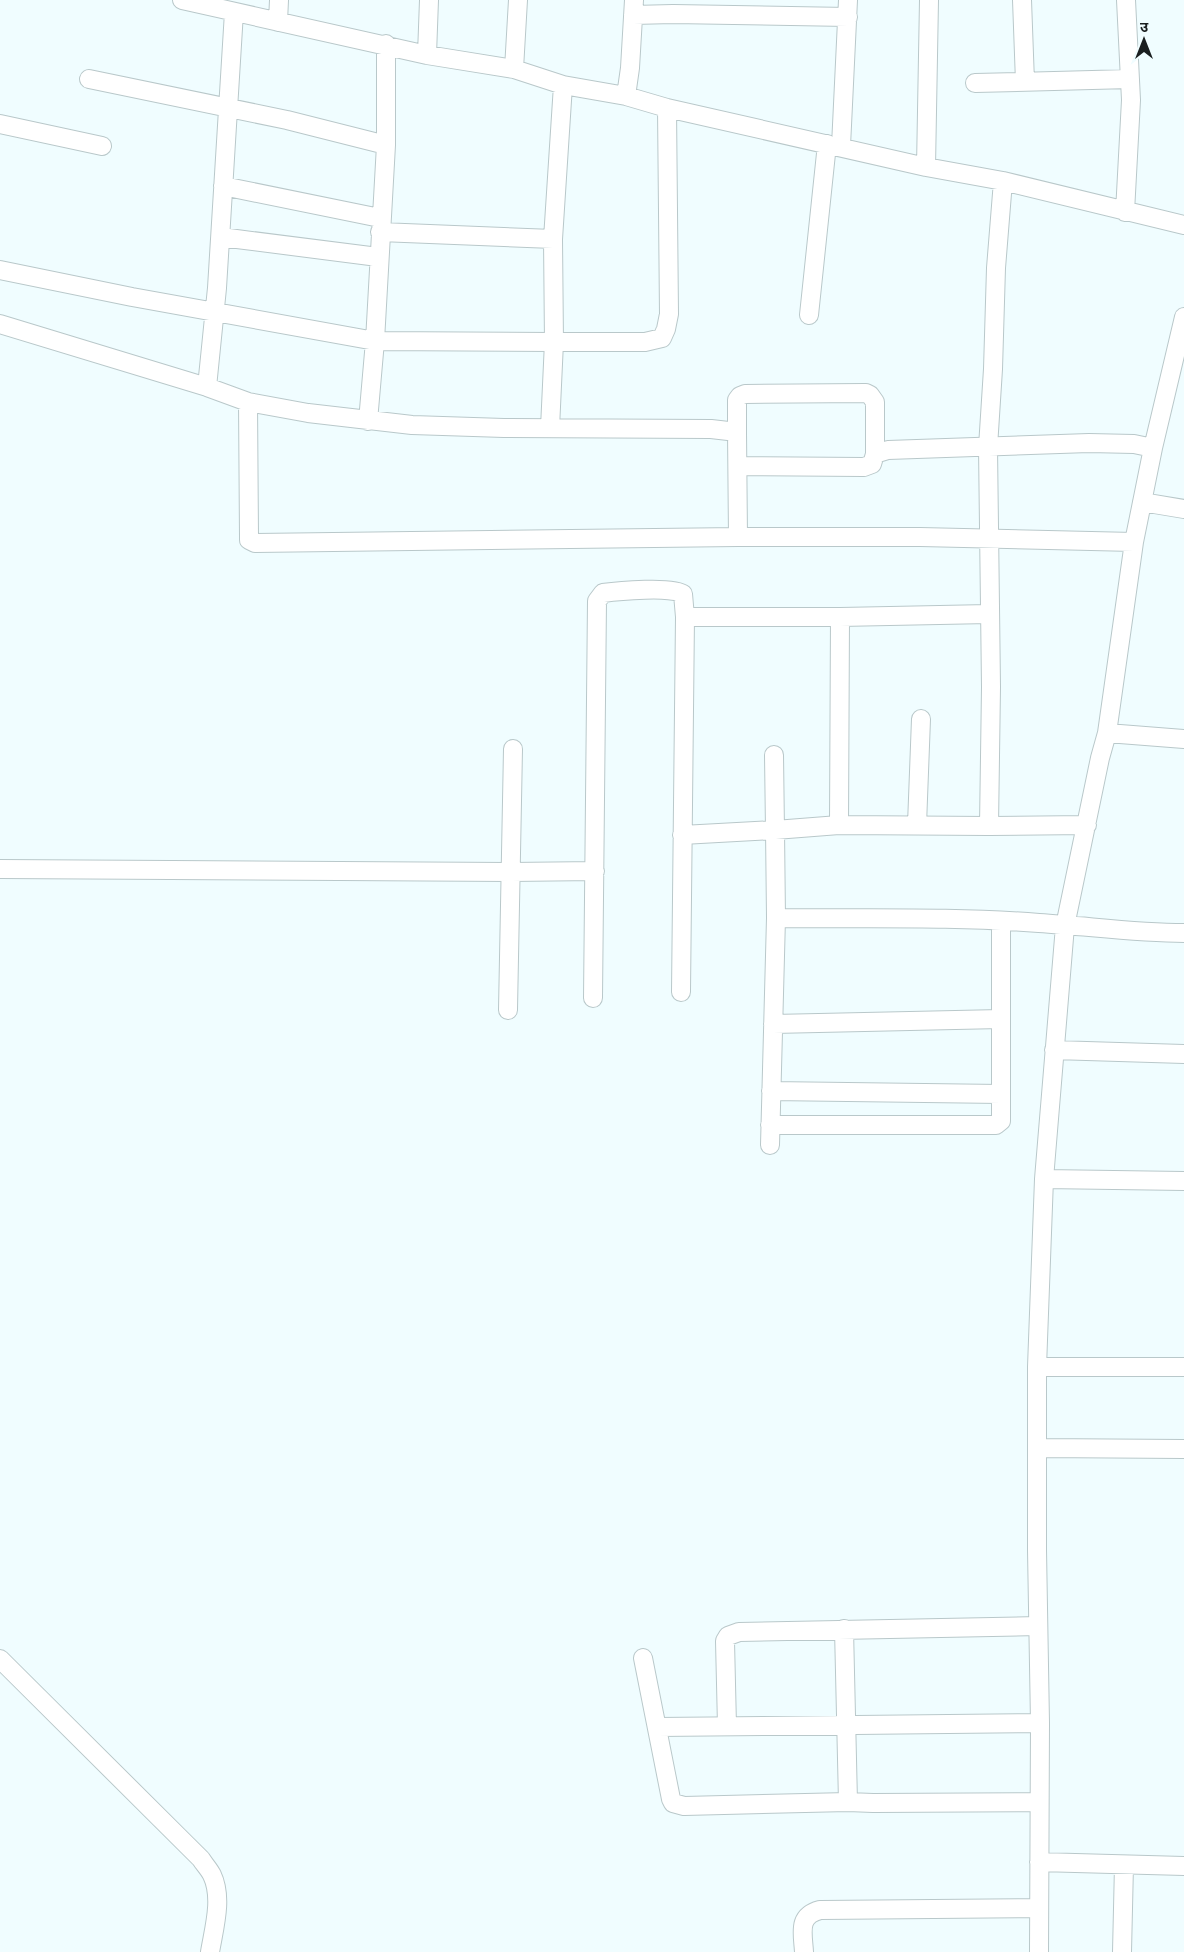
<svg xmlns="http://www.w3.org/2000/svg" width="1184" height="1952" font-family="Ubuntu,'Noto Sans Devanagari',sans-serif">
	<rect width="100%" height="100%" fill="#f0fdff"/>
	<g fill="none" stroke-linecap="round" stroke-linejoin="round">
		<g stroke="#b9c8ca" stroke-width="20">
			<path id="minor" d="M 182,0 L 427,55 L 514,69 L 563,85 L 626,96 L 667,108 L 926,167 L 1003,181 L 1184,225
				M 1022,0 L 1025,82
				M 633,15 L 673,14 L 848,17
				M 278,22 L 279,0
				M 427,55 L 429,0
				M 514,69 L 518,0
				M 89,79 L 287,120 L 386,145
				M 975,83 L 1130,79
				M 626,96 L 630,68 L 634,0
				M 0,124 L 102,146
				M 841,146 L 848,0
				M 926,167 L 929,0
				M 223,186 L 380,218
				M 1125,212 L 1131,100 L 1126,0
				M 221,237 L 378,257
				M 553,239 L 563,85
				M 0,270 L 132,297 L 375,341 L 554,342 L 553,239 L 380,232
				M 809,315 L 827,144
				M 0,324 L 207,387 L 217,288 L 234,12
				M 207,387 L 248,402 L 308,413 L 412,425 L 504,428 L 711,429 L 737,432 L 738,537 L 920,537 L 1134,542
				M 248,402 L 249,537 L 249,540 L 255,543 L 738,537
				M 368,421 L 375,341 L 386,145 L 386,44
				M 550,428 L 554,342 L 645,342 L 662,338 L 666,329 L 669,314 L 667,108
				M 737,432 L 737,400 L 740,396 L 745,394 L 866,393 L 870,395 L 875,402 L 875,454
				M 738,466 L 864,467 L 872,464 L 875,454 L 888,450 L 1089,443 L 1134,444 L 1153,448
				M 1142,502 L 1184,509
				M 685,617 L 840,617 L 989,614
				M 1107,733 L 1184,739
				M 839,825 L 840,617
				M 917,825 L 921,719
				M 989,826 L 1087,825
				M 682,835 L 775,830 L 774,755
				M 0,869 L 511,872 L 595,871
				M 776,918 C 864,919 952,916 1039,923 C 1088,926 1135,933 1184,933
				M 593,998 L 597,601 L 603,593 C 617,591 674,586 683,594 L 685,617 L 681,992
				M 508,1010 L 513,749
				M 773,1024 L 1001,1019
				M 1054,1050 L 1184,1054
				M 771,1091 L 1001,1094 L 1001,921
				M 770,1125 L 996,1125 L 1001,1121 L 1001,1094
				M 770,1145 L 776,918 L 775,830 L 839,825 L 989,826 L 991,687 L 988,447 L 993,369 L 996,268 L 1003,181
				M 1044,1179 L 1184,1181
				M 1037,1367 L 1184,1367
				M 1038,1448 L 1184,1449
				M 643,1658 L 671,1799 L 673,1803 L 684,1806 L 848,1802 L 844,1629
				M 0,1659 L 201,1859 C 204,1864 209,1869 212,1875 C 223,1898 214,1928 210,1952
				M 727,1726 L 725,1641 L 728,1636 L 739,1632 L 1038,1626
				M 657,1727 L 1040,1723
				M 848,1802 L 873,1803 L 1039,1802
				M 1039,1862 L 1184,1866
				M 804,1952 C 803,1933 797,1916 820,1910 L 1038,1908
				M 1039,1952 L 1040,1723 L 1037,1550 L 1037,1367 L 1044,1179 L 1065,926 L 1100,758 L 1107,733 L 1134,542 L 1153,448 L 1184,317
				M 1122,1952 L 1124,1865"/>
		</g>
		<use href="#minor" stroke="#fff" stroke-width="18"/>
	</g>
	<g transform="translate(1144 40)" stroke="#f0fdff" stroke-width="4" paint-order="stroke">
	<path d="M0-4L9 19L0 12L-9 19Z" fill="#1a1f20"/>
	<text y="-8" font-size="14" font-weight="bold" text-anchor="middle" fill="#1a1f20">उ</text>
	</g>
</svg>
